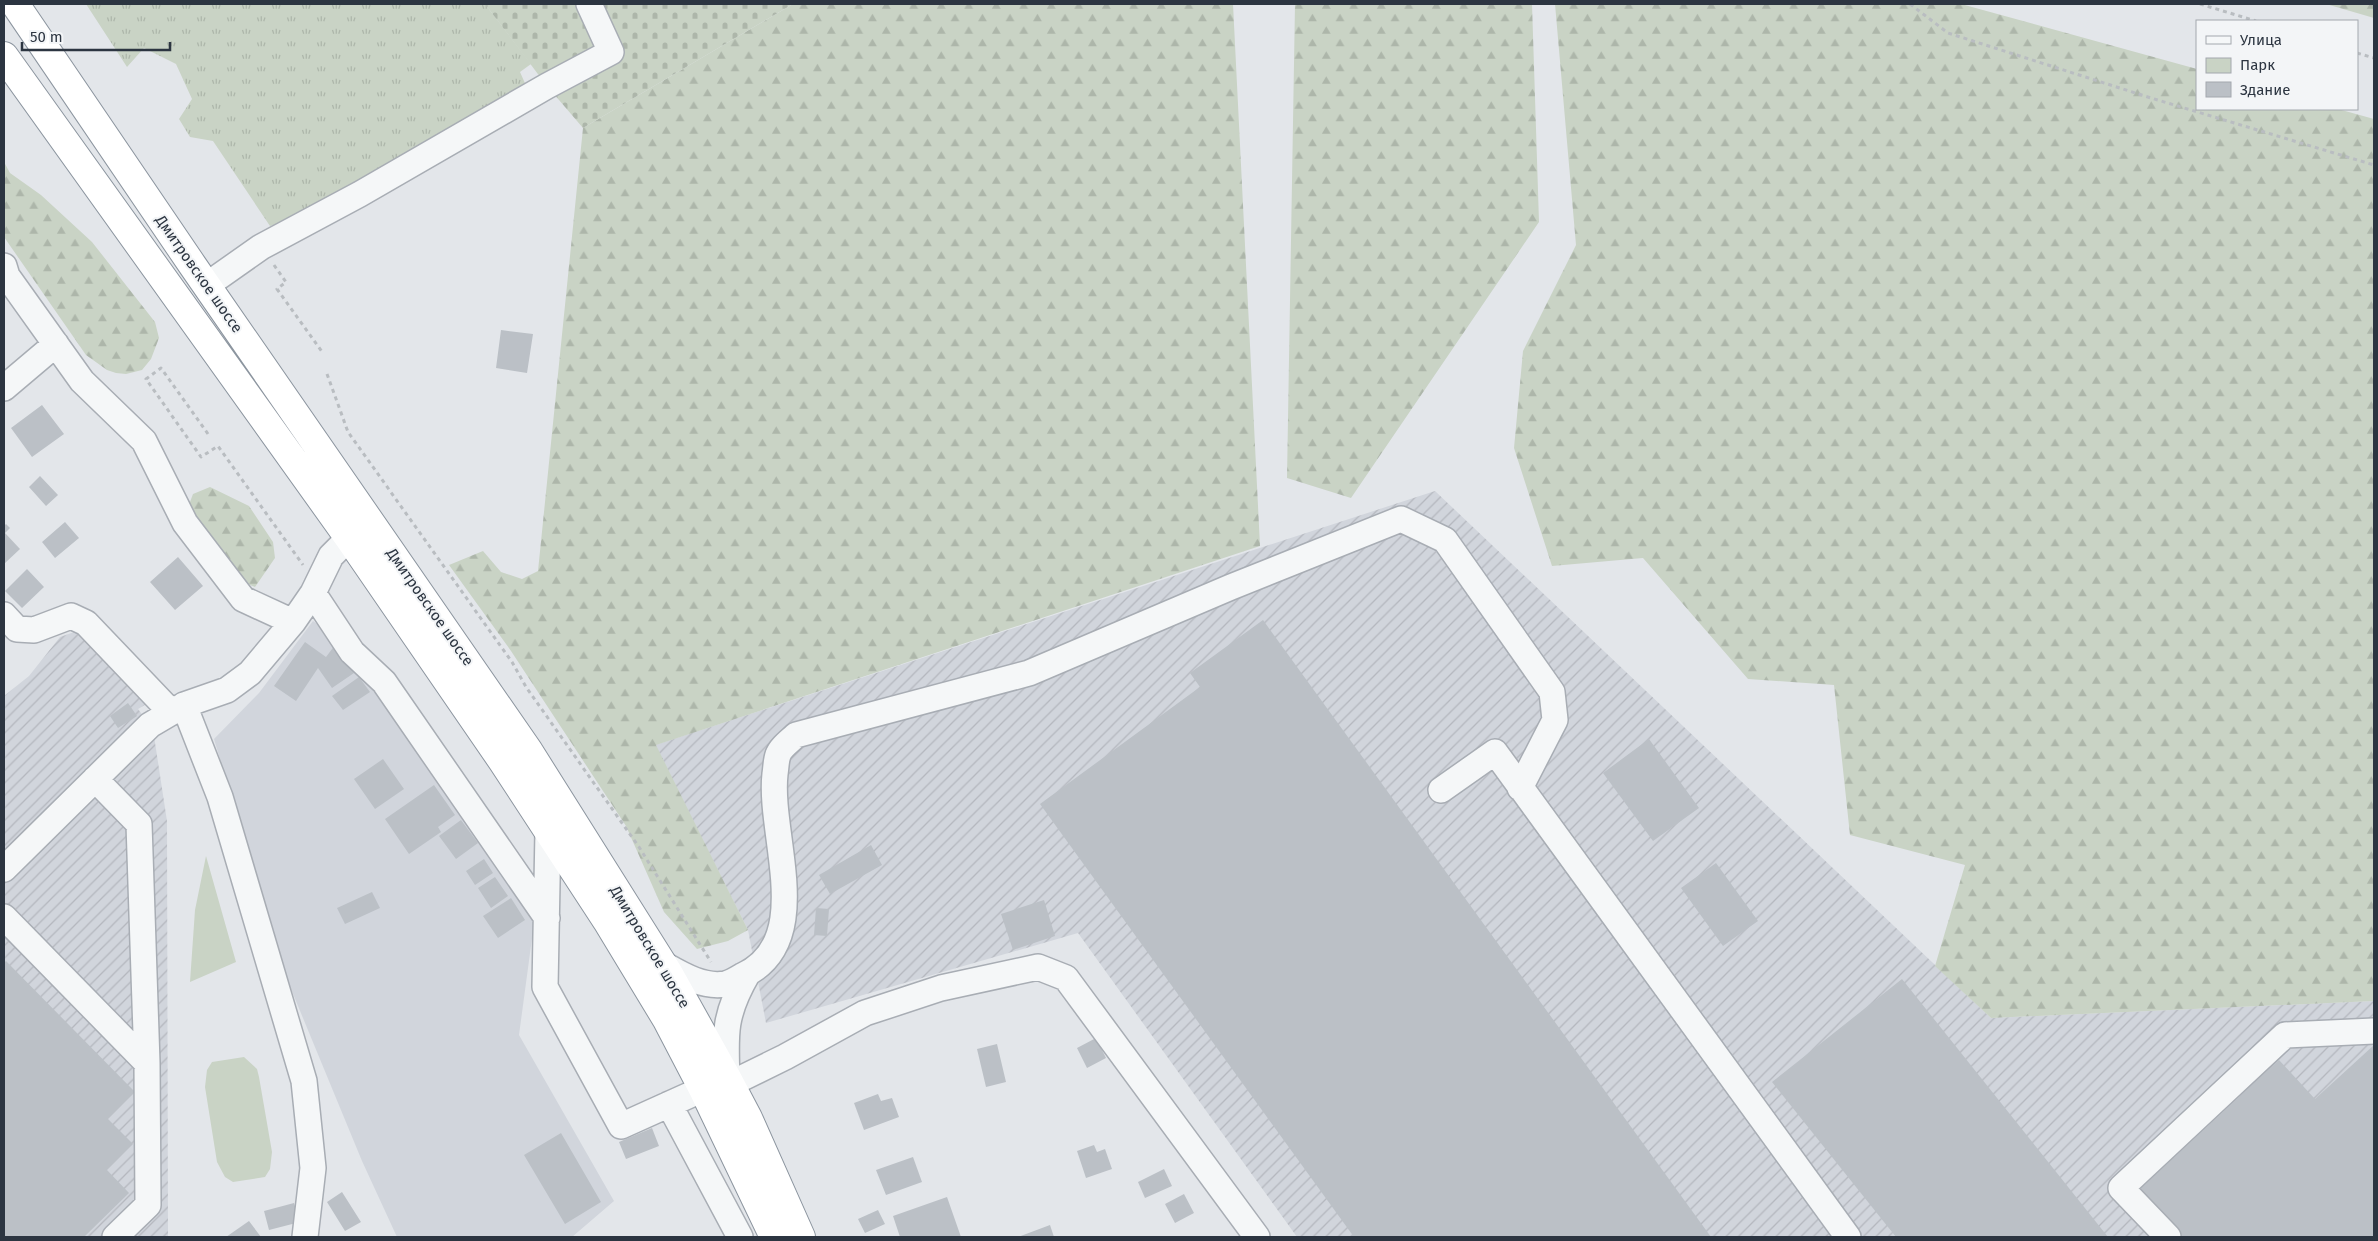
<svg xmlns="http://www.w3.org/2000/svg" width="2378" height="1241" font-family="'Fira Sans',sans-serif">
	<defs>
		<pattern id="industrial-furrows" width="10" height="10" patternUnits="userSpaceOnUse" patternTransform="scale(1.25)"><rect width="10" height="10" fill="#d1d5dc"/><path d="M-1 1l2-2M0 10L10 0M9 11l2-2" fill="none" stroke="#b4b7be"/></pattern>
		<pattern id="grass-tufts" width="24" height="20" patternUnits="userSpaceOnUse" patternTransform="scale(1.25)"><rect width="24" height="20" fill="#c9d3c5"/><path d="M3 7l-1-3M5 7V3M7 7l1-3M15 17l-1-3M17 17v-4M19 17l1-3" fill="none" stroke="#adb6aa"/></pattern>
		<pattern id="forest-firs" width="22" height="20" patternUnits="userSpaceOnUse" patternTransform="scale(1.25)"><rect width="22" height="20" fill="#c9d3c5"/><path d="M5 1l3.5 6h-7zM16 11l3.5 6h-7z" fill="#adb6aa"/></pattern>
		<pattern id="cemetery-stones" width="16" height="16" patternUnits="userSpaceOnUse" patternTransform="scale(1.25)"><rect width="16" height="16" fill="#c9d3c5"/><path d="M2 7V4a2 2 0 0 1 4 0v3zM10 15v-3a2 2 0 0 1 4 0v3z" fill="#adb6aa"/></pattern>
	</defs>
	<rect width="100%" height="100%" fill="#e3e6ea"/>
	<path fill="#d1d5dc" d="M 313,621 L 334,636 L 535,916 L 519,1035 L 614,1201 L 572,1237 L 397,1237 L 362,1161 L 284,972 L 214,739 L 259,693 Z"/>
	<path fill="url(#industrial-furrows)" d="M 1435,491 L 1991,1018 L 2374,1001 L 2374,1237 L 1297,1237 L 1078,933 L 766,1023 L 748,930 L 655,745 Z
		M 77,631 L 155,699 L 138,709 L 150,725 L 154,736 L 167,821 L 168,1237 L 4,1237 L 4,696 L 29,676 L 60,637 Z"/>
	<path fill="url(#grass-tufts)" d="M 86,4 L 485,4 L 531,64 L 520,72 L 528,90 L 305,216 L 270,226 L 213,141 L 190,137 L 179,119 L 192,99 L 176,64 L 144,48 L 127,67 Z"/>
	<path fill="url(#forest-firs)" d="M 793,4 L 1233,4 L 1260,546 L 656,745 L 748,930 L 728,941 L 697,949 L 664,912 L 626,826 L 511,651 L 449,565 L 483,551 L 501,572 L 522,579 L 538,571 L 583,128 Z
		M 1295,4 L 1532,4 L 1539,222 L 1351,498 L 1287,478 Z
		M 1555,4 L 1961,4 L 2197,69 L 2197,109 L 2338,109 L 2374,119 L 2374,1001 L 1991,1018 L 1935,966 L 1965,865 L 1850,835 L 1834,685 L 1748,679 L 1643,558 L 1552,566 L 1514,448 L 1523,351 L 1576,245 Z
		M 2326,4 L 2374,4 L 2374,18 Z
		M 4,162 L 10,173 L 41,195 L 92,242 L 155,322 L 159,338 L 151,359 L 142,370 L 126,374 L 116,373 L 107,370 L 86,355 L 4,237 Z
		M 210,487 L 249,506 L 273,542 L 275,558 L 255,587 L 233,578 L 187,510 L 193,494 Z"/>
	<path fill="url(#cemetery-stones)" d="M 485,4 L 793,4 L 583,128 L 547,86 Z"/>
	<path fill="#c9d3c5" d="M 206,856 L 236,962 L 190,982 L 195,910 Z
		M 244,1057 L 257,1069 L 259,1077 L 272,1152 L 270,1169 L 265,1177 L 233,1182 L 225,1177 L 217,1162 L 205,1087 L 207,1070 L 212,1062 Z"/>
	<path fill="#bbc0c6" d="M 501,330 L 533,334 L 527,373 L 496,368 Z
		M 42,405 L 64,434 L 32,457 L 11,428 Z
		M 40,476 L 58,495 L 46,506 L 29,487 Z
		M 65,522 L 79,538 L 55,558 L 42,542 Z
		M 6,524 L 10,528 L 5,533 L 20,549 L 4,564 L 4,526 Z
		M 178,557 L 203,586 L 175,610 L 150,582 Z
		M 27,569 L 44,587 L 22,608 L 5,591 Z
		M 1263,620 L 1711,1237 L 1354,1237 L 1040,804 L 1200,687 L 1190,673 Z
		M 305,642 L 326,657 L 335,645 L 354,673 L 332,688 L 318,668 L 296,701 L 274,686 Z
		M 359,677 L 370,692 L 343,710 L 332,696 Z
		M 128,703 L 137,716 L 118,728 L 110,716 Z
		M 1649,739 L 1699,808 L 1653,841 L 1603,773 Z
		M 383,759 L 404,789 L 375,809 L 354,779 Z
		M 434,785 L 455,815 L 438,827 L 441,832 L 409,854 L 385,819 Z
		M 461,820 L 478,843 L 456,859 L 439,836 Z
		M 871,845 L 882,865 L 830,894 L 819,875 Z
		M 484,859 L 493,873 L 475,885 L 466,871 Z
		M 1716,863 L 1758,921 L 1723,946 L 1681,888 Z
		M 495,877 L 508,896 L 491,908 L 478,888 Z
		M 372,892 L 380,908 L 345,924 L 337,908 Z
		M 511,898 L 525,920 L 498,938 L 483,916 Z
		M 1044,900 L 1055,936 L 1013,950 L 1001,914 Z
		M 816,908 L 829,909 L 827,936 L 814,935 Z
		M 6,961 L 135,1092 L 108,1119 L 133,1144 L 107,1170 L 129,1193 L 84,1237 L 4,1237 L 4,963 Z
		M 1902,979 L 2108,1237 L 1896,1237 L 1772,1082 Z
		M 1096,1038 L 1106,1058 L 1087,1068 L 1077,1048 Z
		M 997,1044 L 1006,1082 L 986,1087 L 977,1049 Z
		M 2374,1045 L 2374,1237 L 2181,1237 L 2138,1191 L 2279,1060 L 2315,1099 Z
		M 878,1094 L 881,1101 L 892,1098 L 899,1117 L 864,1130 L 854,1103 Z
		M 652,1128 L 659,1146 L 626,1159 L 619,1142 Z
		M 561,1133 L 601,1202 L 565,1224 L 524,1155 Z
		M 1094,1145 L 1097,1152 L 1105,1149 L 1112,1169 L 1086,1178 L 1077,1151 Z
		M 913,1157 L 922,1182 L 886,1195 L 876,1170 Z
		M 1164,1169 L 1172,1186 L 1145,1198 L 1138,1182 Z
		M 342,1192 L 361,1222 L 345,1231 L 327,1202 Z
		M 1184,1194 L 1194,1213 L 1175,1223 L 1165,1204 Z
		M 947,1197 L 961,1237 L 900,1237 L 893,1216 Z
		M 294,1203 L 300,1222 L 269,1230 L 264,1211 Z
		M 878,1210 L 885,1224 L 865,1233 L 858,1219 Z
		M 249,1221 L 261,1237 L 226,1237 Z
		M 1050,1225 L 1054,1237 L 1018,1237 Z"/>
	<g fill="none" stroke-linecap="round" stroke-linejoin="round">
		<g stroke="#a8adb4" stroke-width="28">
			<path id="minor" d="M 4,266 L 7,276 L 82,381 L 144,441 L 185,523 L 243,599 L 293,622
				M 207,285 L 261,247 L 360,194 L 547,86 L 611,52 L 589,4
				M 4,388 L 56,344
				M 313,593 L 352,652 L 384,682 L 547,918
				M 4,615 L 17,629 L 34,630 L 71,616 L 86,623 L 171,712
				M 184,705 L 220,797 L 304,1081 L 313,1168 L 305,1237
				M 95,779 L 139,824 L 147,1063
				M 1441,790 L 1495,752 L 1848,1237
				M 548,831 L 545,987 L 621,1126 L 703,1089
				M 4,869 L 150,725 L 184,705 L 227,690 L 250,673 L 293,622 L 313,593 L 331,556 L 349,538
				M 4,917 L 147,1063 L 148,1205 L 115,1237
				M 661,963 C 679,973 702,988 725,984 C 730,983 737,979 742,976 C 817,942 768,835 775,774 C 776,768 776,760 778,755 C 780,748 790,741 796,735 L 1029,673 L 1231,587 L 1401,519 L 1445,540 L 1552,692 L 1555,720 L 1520,788
				M 727,1078 C 725,1033 724,1014 748,973
				M 730,1084 L 785,1057 L 865,1013 L 941,988 L 1038,967 L 1066,978 L 1257,1237
				M 669,1104 L 740,1237
				M 2168,1237 L 2121,1188 L 2285,1035 L 2374,1031"/>
		</g>
		<g stroke="#8c959f" stroke-width="30">
			<path id="highway" d="M 15,4 L 193,266 L 528,750 L 669,974 L 727,1078 L 748,1118 L 801,1237
				M 4,56 L 349,538 L 503,762 L 607,921 L 667,1020 L 703,1089 L 774,1237"/>
		</g>
		<path stroke="#b9bdc1" stroke-width="3" stroke-dasharray="4 4" stroke-linecap="butt" d="M 1910,4 L 1948,33 L 2151,98 L 2374,165
			M 2200,4 L 2256,21
			M 2357,53 L 2374,58
			M 274,265 L 286,282 L 277,289 L 323,353
			M 327,374 L 348,432 L 512,662 L 526,687 L 639,847 L 711,962
			M 208,434 L 161,368 L 146,379 L 201,457 L 218,446 L 303,565"/>
		<use href="#minor" stroke="#f5f7f8" stroke-width="25"/>
		<use href="#highway" stroke="#fff" stroke-width="28"/>
	</g>
	<g text-anchor="middle" stroke-width="4" stroke-linejoin="round" paint-order="stroke">
		<g font-size="15" fill="#2c3541" stroke="#f3f5f7">
			<text transform="translate(199 274) rotate(55)" y="5">Дмитровское шоссе</text>
			<text transform="translate(430 607) rotate(55)" y="5">Дмитровское шоссе</text>
			<text transform="translate(650 947) rotate(59)" y="5">Дмитровское шоссе</text>
		</g>
	</g>
	<rect width="2378" height="1241" fill="none" stroke="#2c3541" stroke-width="10"/>
	<rect x="2196" y="20" width="162" height="90" fill="#f3f5f7" stroke="#a3a8ae"/>
	<rect x="2206" y="36" width="25" height="8" fill="#f5f7f8" stroke="#a3a8ae"/>
	<text x="2240" y="45" font-size="15" fill="#2c3541">Улица</text>
	<rect x="2206" y="58" width="25" height="15" fill="#c9d3c5" stroke="#a3a8ae"/>
	<text x="2240" y="70" font-size="15" fill="#2c3541">Парк</text>
	<rect x="2206" y="82" width="25" height="15" fill="#bbc0c6" stroke="#a3a8ae"/>
	<text x="2240" y="95" font-size="15" fill="#2c3541">Здание</text>
	<path d="M22 42v8h148v-8" fill="none" stroke="#2c3541" stroke-width="2.5"/>
	<text x="30" y="42" font-size="15" fill="#2c3541" stroke="#f3f5f7" stroke-width="4" paint-order="stroke">50 m</text>
</svg>
